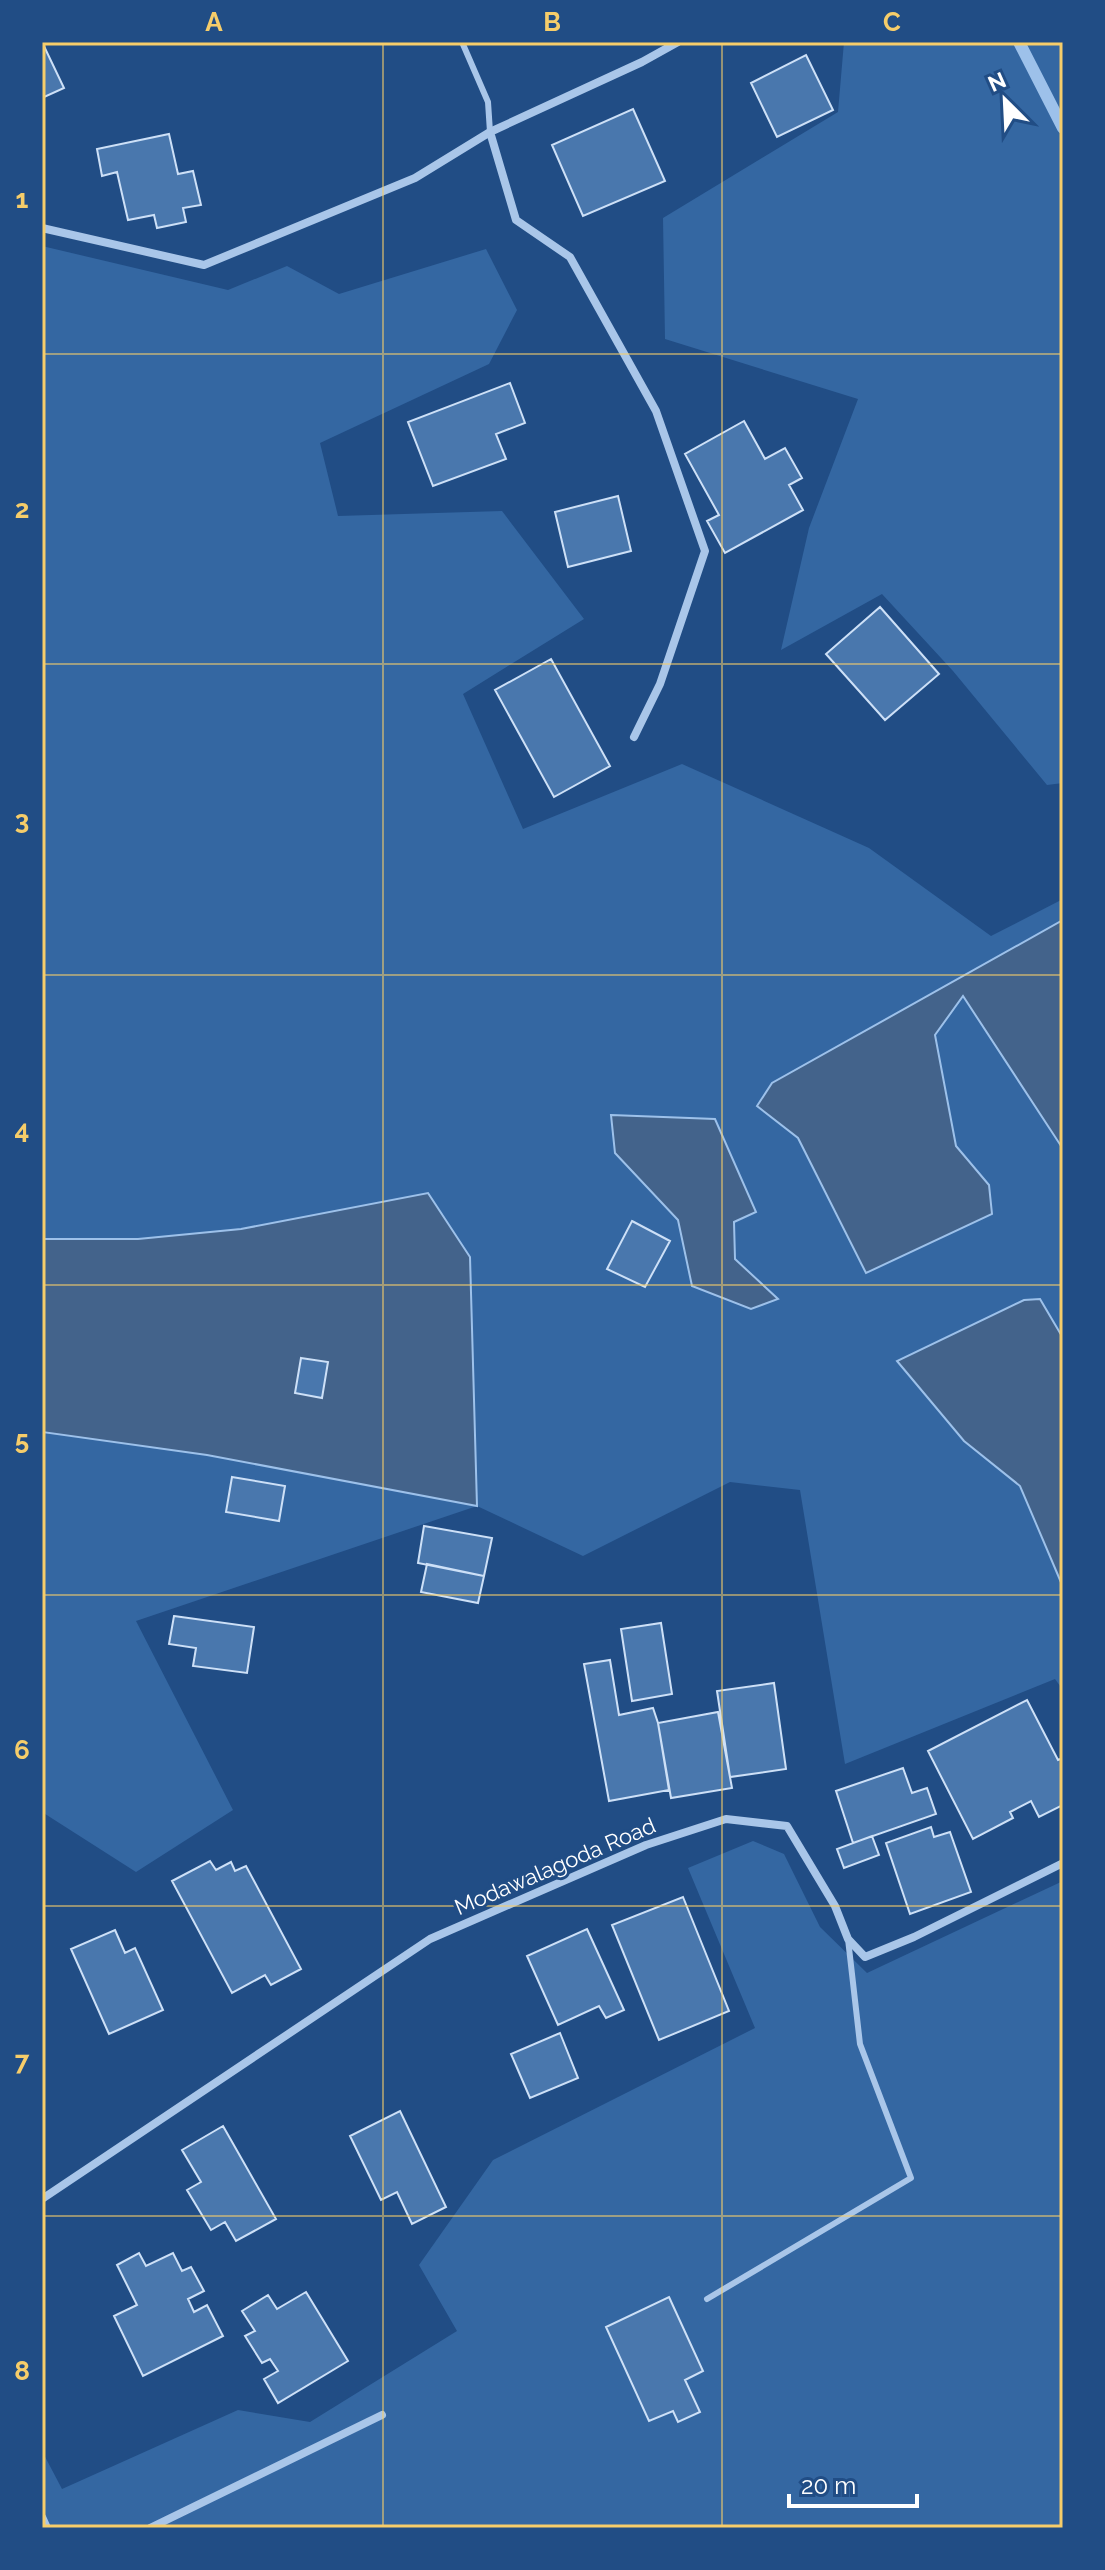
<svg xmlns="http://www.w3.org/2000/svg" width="1105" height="2570" font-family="Raleway,sans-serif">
	<rect width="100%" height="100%" fill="#214d85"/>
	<path fill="#3467a2" d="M 844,42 L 1063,42 L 1063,783 L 1047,785 L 953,671 L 882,594 L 781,650 L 809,528 L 858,399 L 665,339 L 663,218 L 838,112 Z
		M 42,246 L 228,290 L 287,266 L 339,294 L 486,249 L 517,310 L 489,364 L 320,443 L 338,516 L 502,511 L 584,619 L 463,694 L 523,829 L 682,764 L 869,848 L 991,936 L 1063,899 L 1063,1690 L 1055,1679 L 845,1764 L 800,1490 L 730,1482 L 583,1556 L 477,1506 L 136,1621 L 233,1810 L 136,1872 L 42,1812 L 42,1432 L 207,1455 L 427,1193 L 241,1229 L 138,1239 L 42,1239 Z
		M 753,1841 L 784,1854 L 820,1927 L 867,1973 L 1063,1881 L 1063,2528 L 42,2528 L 42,2451 L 62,2489 L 238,2410 L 310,2422 L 457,2331 L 419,2265 L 493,2160 L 755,2028 L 688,1868 Z"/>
	<path fill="#43638b" stroke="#9dc1ea" stroke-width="2" d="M 1063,920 L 1063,1149 L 963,996 L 935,1035 L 956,1146 L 989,1185 L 992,1214 L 866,1273 L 798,1138 L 757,1106 L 772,1083 Z
		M 611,1115 L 715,1119 L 756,1212 L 734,1222 L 735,1259 L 778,1299 L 751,1309 L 692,1286 L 678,1220 L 615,1153 Z
		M 428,1193 L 470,1257 L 477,1506 L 207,1455 L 42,1432 L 42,1239 L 138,1239 L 241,1229 Z
		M 1040,1299 L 1063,1338 L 1063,1587 L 1020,1486 L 964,1441 L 897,1361 L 1024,1300 Z"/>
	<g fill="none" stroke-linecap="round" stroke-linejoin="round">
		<path stroke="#9dc1ea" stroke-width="12" d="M 1019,42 L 1063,128"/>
	</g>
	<path fill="#4977ad" stroke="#cde0f7" stroke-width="2" d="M 42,42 L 64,88 L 42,98 Z
		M 806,55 L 833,110 L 777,137 L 751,83 Z
		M 633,109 L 665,181 L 583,216 L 552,145 Z
		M 169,134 L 178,174 L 193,171 L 201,205 L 183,208 L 186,222 L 157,228 L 154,215 L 128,220 L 117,172 L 102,176 L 97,149 Z
		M 510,383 L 525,423 L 496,434 L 506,459 L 433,486 L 408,422 Z
		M 744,421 L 765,459 L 785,448 L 802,478 L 789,485 L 803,510 L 725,553 L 707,521 L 719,515 L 685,454 Z
		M 618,496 L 631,551 L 568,567 L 555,512 Z
		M 880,607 L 939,674 L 885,720 L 826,654 Z
		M 551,659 L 610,766 L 554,797 L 495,690 Z
		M 632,1221 L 670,1241 L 645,1287 L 607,1269 Z
		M 301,1358 L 328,1362 L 322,1398 L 295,1393 Z
		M 232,1477 L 285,1486 L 279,1521 L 226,1512 Z
		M 424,1526 L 492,1538 L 484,1576 L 418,1563 Z
		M 427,1564 L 484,1576 L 478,1603 L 421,1592 Z
		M 174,1616 L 254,1627 L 247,1673 L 193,1666 L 196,1648 L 169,1644 Z
		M 661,1623 L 672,1694 L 632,1701 L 621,1629 Z
		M 610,1660 L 619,1715 L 653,1708 L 658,1723 L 669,1790 L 609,1801 L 584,1664 Z
		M 774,1683 L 786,1769 L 730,1777 L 717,1691 Z
		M 1027,1700 L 1058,1760 L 1063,1758 L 1063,1805 L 1039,1817 L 1031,1801 L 1010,1812 L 1013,1818 L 973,1839 L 928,1751 Z
		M 718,1712 L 732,1788 L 671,1798 L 658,1723 Z
		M 903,1768 L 912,1793 L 927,1788 L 936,1814 L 853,1843 L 836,1791 Z
		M 931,1827 L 934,1837 L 950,1832 L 971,1892 L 910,1914 L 886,1843 Z
		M 872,1836 L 879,1855 L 844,1868 L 837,1849 Z
		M 210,1861 L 216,1870 L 231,1862 L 235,1871 L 246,1866 L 301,1969 L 271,1985 L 265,1975 L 232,1993 L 172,1881 Z
		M 683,1897 L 729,2011 L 659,2040 L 612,1925 Z
		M 587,1929 L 624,2010 L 606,2018 L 599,2006 L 558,2025 L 527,1956 Z
		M 115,1930 L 125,1953 L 135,1948 L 163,2010 L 109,2034 L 71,1949 Z
		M 560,2033 L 578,2078 L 530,2098 L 511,2054 Z
		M 400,2111 L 446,2207 L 412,2224 L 397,2192 L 381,2200 L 350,2136 Z
		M 223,2126 L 276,2219 L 236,2241 L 225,2222 L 211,2230 L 187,2190 L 201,2182 L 182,2150 Z
		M 139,2253 L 146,2266 L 173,2253 L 182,2271 L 191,2267 L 204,2291 L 188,2299 L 194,2312 L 207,2305 L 223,2336 L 143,2376 L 114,2316 L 137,2305 L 117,2265 Z
		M 306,2292 L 348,2361 L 278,2403 L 264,2379 L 278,2371 L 270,2359 L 262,2363 L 245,2336 L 255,2331 L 242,2311 L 268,2295 L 277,2309 Z
		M 669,2297 L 703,2371 L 685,2380 L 700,2412 L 678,2422 L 673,2411 L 649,2421 L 606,2327 Z"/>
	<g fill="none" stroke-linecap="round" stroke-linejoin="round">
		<path stroke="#a9c6e9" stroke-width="6" d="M 462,42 L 488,102 L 490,132
			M 707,2299 L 911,2178 L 860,2044 L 848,1939"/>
		<path stroke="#a9c6e9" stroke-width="8" d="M 490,132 L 516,220 L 570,257 L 656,411 L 705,551 L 660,684 L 634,737
			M 42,228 L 204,265 L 415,178 L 490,132 L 642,62 L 678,42
			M 42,2199 L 430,1939 L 646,1845 L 726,1819 L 787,1826 L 835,1906 L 848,1939 L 865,1957 L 914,1937 L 1063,1863
			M 42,2517 L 47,2528
			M 150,2528 L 382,2415"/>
	</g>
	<path fill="none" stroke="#f6cd6a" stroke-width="2" stroke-opacity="0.55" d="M 383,42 L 383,2528M 722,42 L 722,2528M 42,354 L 1063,354M 42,664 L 1063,664M 42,975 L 1063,975M 42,1285 L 1063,1285M 42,1595 L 1063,1595M 42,1906 L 1063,1906M 42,2216 L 1063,2216"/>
	<g text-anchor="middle" stroke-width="6" stroke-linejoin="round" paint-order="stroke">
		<g font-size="22" fill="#fff" stroke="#214d85">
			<text transform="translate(555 1866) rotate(-23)" y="8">Modawalagoda Road</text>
		</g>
	</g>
	<rect width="1105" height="2570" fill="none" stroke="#214d85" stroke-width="88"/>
	<g transform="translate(1005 100) rotate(336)" stroke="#214d85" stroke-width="6" paint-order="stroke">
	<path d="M0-6L14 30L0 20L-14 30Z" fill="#ffffff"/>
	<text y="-12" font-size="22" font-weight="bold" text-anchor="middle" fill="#ffffff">N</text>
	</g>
	<path d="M789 2494v12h128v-12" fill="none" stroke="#ffffff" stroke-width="4"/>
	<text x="801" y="2494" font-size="24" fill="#ffffff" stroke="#214d85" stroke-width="6" paint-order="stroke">20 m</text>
	<rect x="44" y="44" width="1017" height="2482" fill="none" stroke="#f6cd6a" stroke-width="3"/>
	<g font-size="26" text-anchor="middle" font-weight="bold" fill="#f6cd6a">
		<text x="214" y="31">A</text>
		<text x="552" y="31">B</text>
		<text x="892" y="31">C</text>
		<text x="22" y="208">1</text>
		<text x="22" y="518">2</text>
		<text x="22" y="829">3</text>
		<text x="22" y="1139">4</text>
		<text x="22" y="1449">5</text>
		<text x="22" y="1759">6</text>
		<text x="22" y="2070">7</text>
		<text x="22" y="2380">8</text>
	</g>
</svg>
